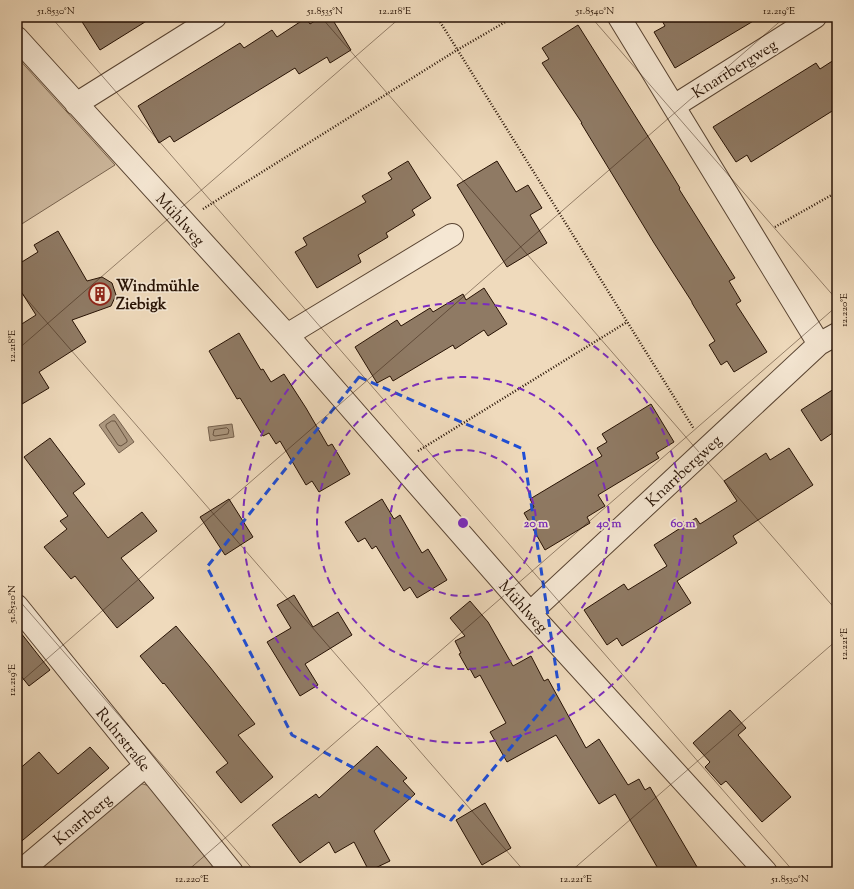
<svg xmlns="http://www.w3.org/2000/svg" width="854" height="889" font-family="'Sorts Mill Goudy',serif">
	<rect width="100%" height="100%" fill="#efdabc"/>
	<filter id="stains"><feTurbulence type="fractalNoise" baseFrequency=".005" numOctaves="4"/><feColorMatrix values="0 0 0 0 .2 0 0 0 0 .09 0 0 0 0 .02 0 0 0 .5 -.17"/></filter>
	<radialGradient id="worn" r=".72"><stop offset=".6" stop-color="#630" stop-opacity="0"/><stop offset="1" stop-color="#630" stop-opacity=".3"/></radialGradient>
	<path fill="#cdb89d" stroke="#7a6550" d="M 17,57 L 115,165 L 17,227 Z
		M 135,784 L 143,784 L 153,787 L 222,872 L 43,872 L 44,864 Z"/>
	<path fill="#ab967d" stroke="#76614d" d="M 114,414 L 134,442 L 119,453 L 99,425 Z
		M 232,424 L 234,437 L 210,441 L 208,427 Z"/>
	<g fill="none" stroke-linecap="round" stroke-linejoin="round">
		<path stroke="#695440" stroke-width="1" d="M 112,421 L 115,421 L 127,440 L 127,442 L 121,446 L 118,445 L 106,427 L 106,425 Z
			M 227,428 L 229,430 L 228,434 L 215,436 L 213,435 L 214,430 Z"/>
	</g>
	<path fill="#8f7a64" stroke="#271204" d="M 79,17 L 153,17 L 100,50 Z
		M 321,17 L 331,17 L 351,50 L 330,63 L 327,57 L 299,74 L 295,68 L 174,142 L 170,136 L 159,143 L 138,106 L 240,43 L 244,48 L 272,30 L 277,37 L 306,18 L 310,24 Z
		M 660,17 L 760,17 L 675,68 L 654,32 L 665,26 Z
		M 578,25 L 661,157 L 680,188 L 679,189 L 735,278 L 729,281 L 741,301 L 736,304 L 767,352 L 734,372 L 727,361 L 721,365 L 709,345 L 715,341 L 692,303 L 692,302 L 654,243 L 617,182 L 581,123 L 582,123 L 542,63 L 549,59 L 542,48 Z
		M 837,58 L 837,108 L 751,162 L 747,155 L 736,162 L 713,127 L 816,63 L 820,69 Z
		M 408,161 L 431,198 L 412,210 L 415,215 L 386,233 L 388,237 L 358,255 L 361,262 L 317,288 L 295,252 L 307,245 L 303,238 L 366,202 L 362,196 L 392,179 L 388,173 Z
		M 497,161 L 516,192 L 528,185 L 542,208 L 530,215 L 547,243 L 507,267 L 457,185 Z
		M 58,231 L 87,281 L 102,277 L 112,283 L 116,295 L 111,306 L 72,320 L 86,342 L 39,372 L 49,388 L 17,407 L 17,327 L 36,315 L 17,285 L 17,265 L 38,252 L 34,245 Z
		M 484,288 L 507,324 L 488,336 L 484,330 L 455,349 L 453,345 L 393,381 L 390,376 L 377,383 L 355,347 L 397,320 L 401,326 L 430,308 L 433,312 L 463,294 L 466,300 Z
		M 239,333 L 261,370 L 263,369 L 271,382 L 284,374 L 306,408 L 328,446 L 332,444 L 350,474 L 319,492 L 312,481 L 306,485 L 280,441 L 276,444 L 269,433 L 263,436 L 240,398 L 237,399 L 209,351 Z
		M 837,387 L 837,430 L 821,441 L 801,410 Z
		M 651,404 L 674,442 L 656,453 L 659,458 L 598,495 L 605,506 L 587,517 L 590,523 L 545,550 L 524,513 L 534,507 L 530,499 L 602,456 L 597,448 L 607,442 L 602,434 Z
		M 50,438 L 85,484 L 73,493 L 108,538 L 142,512 L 157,531 L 121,558 L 154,598 L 117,628 L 75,576 L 71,579 L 44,547 L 67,529 L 60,521 L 68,516 L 24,457 Z
		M 789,448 L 813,485 L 733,536 L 737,543 L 677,581 L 691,603 L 622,646 L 617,638 L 607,645 L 584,610 L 624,584 L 628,590 L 667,566 L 654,545 L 696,518 L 700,524 L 737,501 L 724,481 L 766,453 L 770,460 Z
		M 229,499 L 253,537 L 225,555 L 200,517 Z
		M 382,499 L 394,519 L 400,515 L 422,553 L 428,549 L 447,580 L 417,598 L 410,587 L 404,591 L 376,546 L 372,549 L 365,538 L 358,542 L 345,522 Z
		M 294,595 L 313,627 L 338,612 L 352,635 L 305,664 L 318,685 L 300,696 L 267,642 L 291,628 L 277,605 Z
		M 470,601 L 488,622 L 513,666 L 531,656 L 544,681 L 548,679 L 586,748 L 599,739 L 628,785 L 639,779 L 645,790 L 650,787 L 700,872 L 660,872 L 615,794 L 599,804 L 556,735 L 507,762 L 490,732 L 506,723 L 480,675 L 475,678 L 470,669 L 468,670 L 459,654 L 461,653 L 455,641 L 465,636 L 450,618 Z
		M 176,626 L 210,667 L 255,724 L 238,735 L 273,777 L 241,803 L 216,772 L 228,763 L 164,683 L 163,684 L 140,656 Z
		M 17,628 L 50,670 L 29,686 L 17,671 Z
		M 730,710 L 746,728 L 738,735 L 791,797 L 762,822 L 726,781 L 721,785 L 705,767 L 710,762 L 693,743 Z
		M 377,746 L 407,778 L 403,781 L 415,794 L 374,831 L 390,861 L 369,871 L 354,842 L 335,853 L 329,842 L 300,863 L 272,825 L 316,794 L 319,798 Z
		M 90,747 L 109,768 L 17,845 L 17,771 L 39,752 L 58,774 Z
		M 485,803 L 511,848 L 482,865 L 456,820 Z"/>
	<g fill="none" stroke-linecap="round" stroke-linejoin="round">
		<g stroke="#594432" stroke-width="24">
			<path id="street" d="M 17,38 L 287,335 L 530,613 L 766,872
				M 76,104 L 215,17
				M 674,106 L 815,17
				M 287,335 L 452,235
				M 819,344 L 837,334
				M 17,606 L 232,872
				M 530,613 L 819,344 L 619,17
				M 23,872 L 22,870 L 145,766"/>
		</g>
		<path stroke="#271204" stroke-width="2.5" stroke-dasharray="1 2" stroke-linecap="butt" d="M 437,17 L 694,429
			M 203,209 L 457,50 L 514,17
			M 775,227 L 837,192
			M 418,451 L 627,322"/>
		<use href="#street" stroke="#f5e7d3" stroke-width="22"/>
	</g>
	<path fill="none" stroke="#1d4ed8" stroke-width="3" stroke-dasharray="8 5" stroke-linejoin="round" d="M 359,377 L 523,449 L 559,689 L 451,820 L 292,735 L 207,567 Z"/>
	<path fill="none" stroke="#271204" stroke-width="1" stroke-opacity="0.45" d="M 51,17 L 794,872M 321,17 L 837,611M 591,17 L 837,300M 17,288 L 525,872M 17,350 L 401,17M 17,598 L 255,872M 17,685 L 785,17M 186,872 L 837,306M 570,872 L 837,640"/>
	<g fill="none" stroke="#7b2cbf" stroke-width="2" stroke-dasharray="7 5">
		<circle cx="463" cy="523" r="73"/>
		<circle cx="463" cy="523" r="146"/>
		<circle cx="463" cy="523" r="220"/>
	</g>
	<defs>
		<g id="building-ring" transform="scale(1.15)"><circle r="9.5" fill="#f5e7d3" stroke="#8f2418" stroke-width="1.5"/><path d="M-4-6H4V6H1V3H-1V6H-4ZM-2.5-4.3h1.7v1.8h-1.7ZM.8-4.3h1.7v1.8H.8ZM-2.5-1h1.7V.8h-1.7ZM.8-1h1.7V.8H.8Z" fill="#8f2418"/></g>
	</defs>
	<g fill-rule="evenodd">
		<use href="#building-ring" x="100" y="294"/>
	</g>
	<g text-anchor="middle" stroke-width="3.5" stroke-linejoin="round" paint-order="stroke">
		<g font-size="16" fill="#271204" stroke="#f5e7d3">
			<text transform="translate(734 68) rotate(-32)" y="6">Knarrbergweg</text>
			<text transform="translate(181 219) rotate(48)" y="6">Mühlweg</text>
			<text transform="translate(683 470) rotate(-43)" y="6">Knarrbergweg</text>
			<text transform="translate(524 606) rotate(48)" y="6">Mühlweg</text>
			<text transform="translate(124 739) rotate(51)" y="6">Ruhrstraße</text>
			<text transform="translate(82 819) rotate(-40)" y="6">Knarrberg</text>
		</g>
		<g font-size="16" font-weight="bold" fill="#271204" stroke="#f5e7d3" text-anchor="start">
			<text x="116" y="291">Windmühle<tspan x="116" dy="18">Ziebigk</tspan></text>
		</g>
	</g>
	<circle cx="463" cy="523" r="6" fill="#7b2cbf" stroke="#f5e7d3" stroke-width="2"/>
	<g font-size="12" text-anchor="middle" font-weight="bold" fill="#7b2cbf" stroke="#f5e7d3" stroke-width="3.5" stroke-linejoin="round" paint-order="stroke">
		<text x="536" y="527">20 m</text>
		<text x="609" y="527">40 m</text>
		<text x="683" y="527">60 m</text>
	</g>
	<rect width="854" height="889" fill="none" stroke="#efdabc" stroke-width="44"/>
	<rect x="22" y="22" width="810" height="845" fill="none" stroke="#271204" stroke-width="1.5"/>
	<g font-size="10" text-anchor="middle" fill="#271204">
		<text x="56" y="14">51.8530°N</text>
		<text x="325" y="14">51.8535°N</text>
		<text x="395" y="14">12.218°E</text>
		<text x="595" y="14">51.8540°N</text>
		<text x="779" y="14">12.219°E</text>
		<text transform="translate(843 310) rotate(-90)" y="4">12.220°E</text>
		<text transform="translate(11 346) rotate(-90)" y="4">12.218°E</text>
		<text transform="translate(11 604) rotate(-90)" y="4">51.8520°N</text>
		<text transform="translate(843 644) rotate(-90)" y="4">12.221°E</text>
		<text transform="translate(11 680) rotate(-90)" y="4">12.219°E</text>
		<text x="192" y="882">12.220°E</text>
		<text x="576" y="882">12.221°E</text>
		<text x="790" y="882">51.8530°N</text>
	</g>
	<rect width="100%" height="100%" filter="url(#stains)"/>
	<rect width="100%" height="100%" fill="url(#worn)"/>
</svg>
